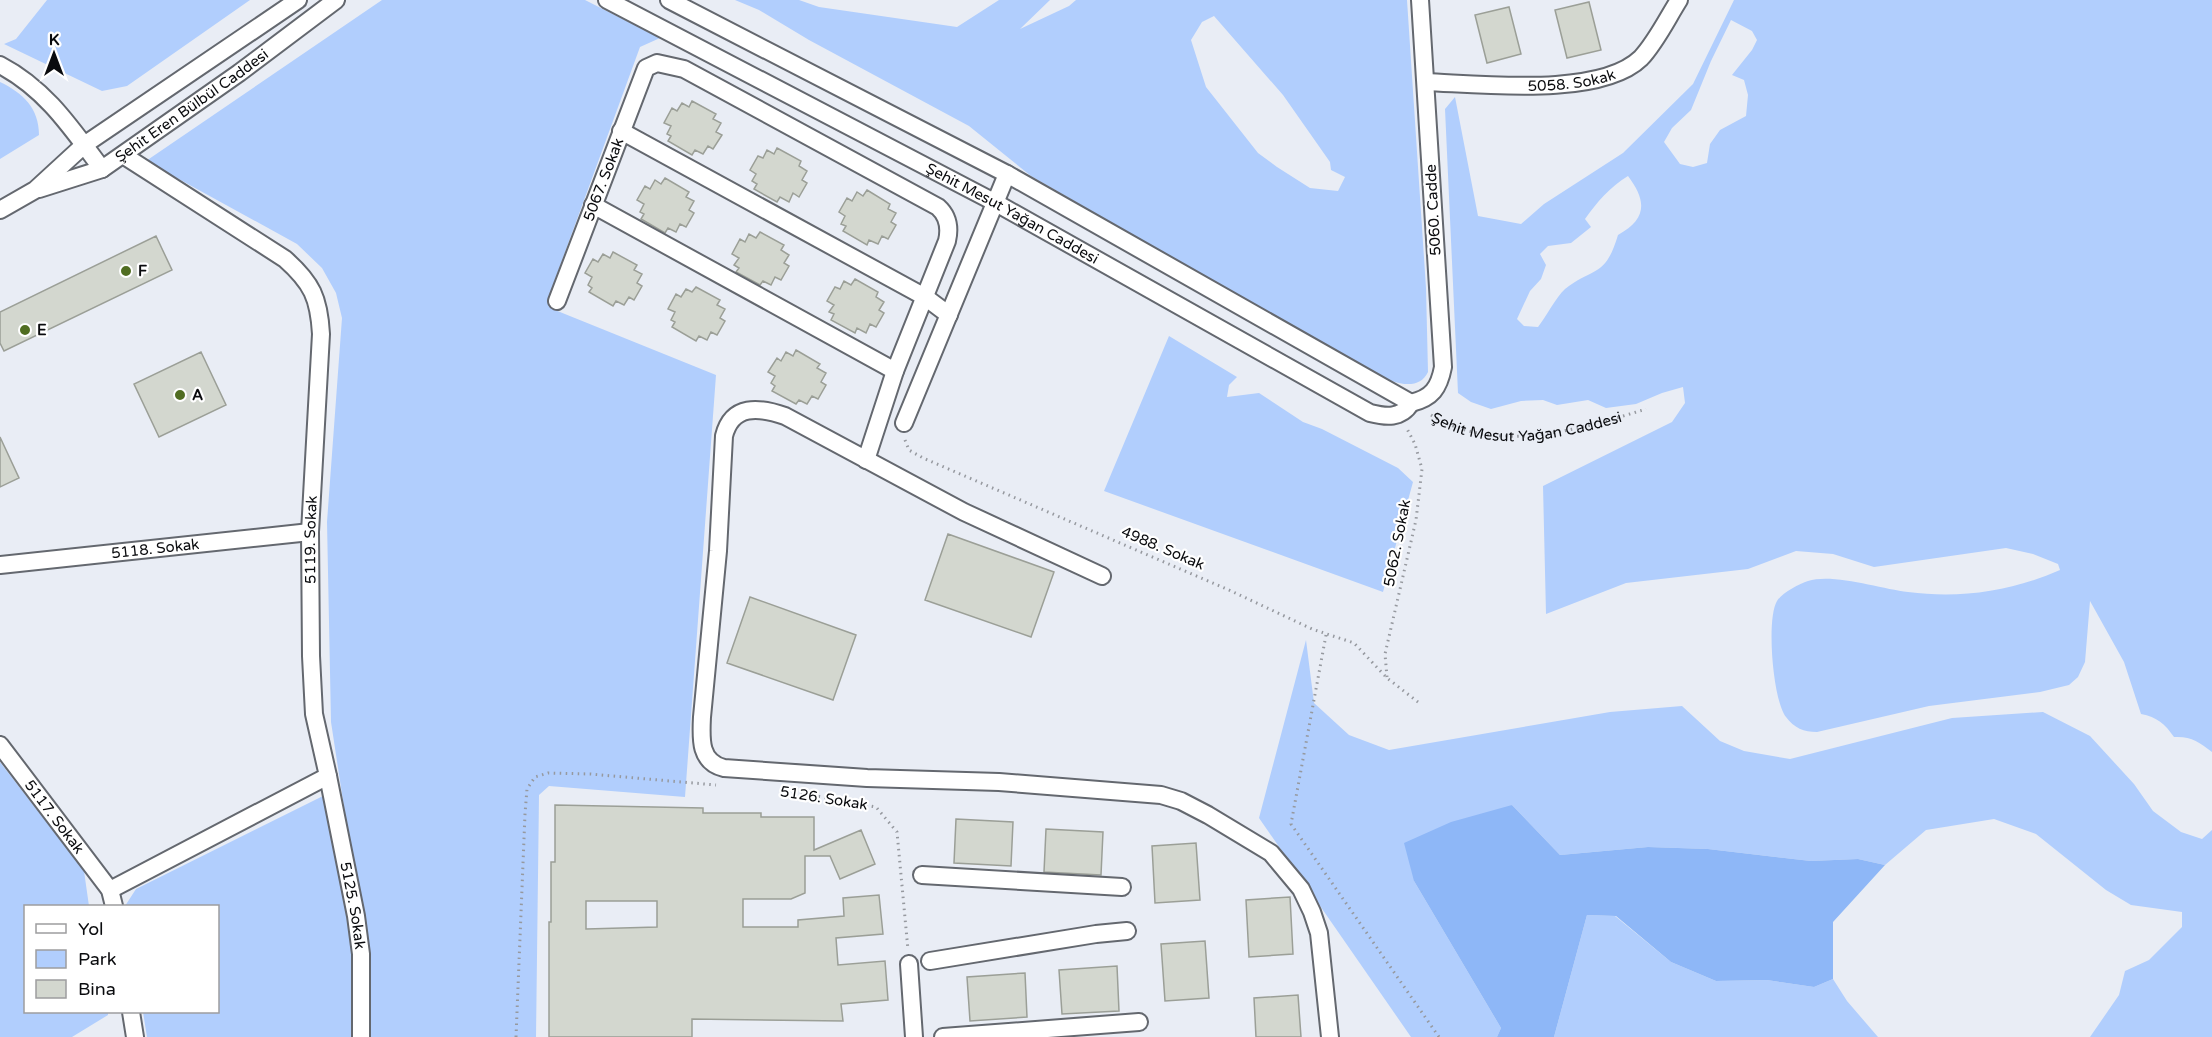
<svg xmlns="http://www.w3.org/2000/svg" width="2212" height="1037" font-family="'Varela Round',sans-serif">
	<rect width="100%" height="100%" fill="#e9edf5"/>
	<path fill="#b1cefd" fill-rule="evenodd" d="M 47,0 L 250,0 L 127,86 L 102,91 L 4,44 L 16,39 Z
		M 382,0 L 585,0 L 660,38 L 640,47 L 549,296 L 555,310 L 716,375 L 685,797 L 549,786 L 539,795 L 536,1037 L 370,1037 L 371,1005 L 368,942 L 351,853 L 331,722 L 327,522 L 342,318 L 336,293 L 322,268 L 297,244 L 146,161 Z
		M 735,0 L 799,0 L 819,7 L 957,27 L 999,0 L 1050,0 L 1020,29 L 1069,6 L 1076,0 L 1407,0 L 1426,288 L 1428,372 C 1414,402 1365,368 1346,358 L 1031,176 L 969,126 L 809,40 L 759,10 ZM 1214,16 L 1283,95 L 1330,162 L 1331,170 L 1345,177 L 1338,191 L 1310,188 L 1277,167 L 1258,153 L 1206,87 L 1191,40 L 1202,22 Z
		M 1734,0 L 2212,0 L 2212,752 C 2199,742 2191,736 2174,737 C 2165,724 2157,717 2141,714 L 2124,662 L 2090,601 L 2085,662 L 2078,677 L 2069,685 L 2040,692 L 1929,706 L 1817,732 C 1804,732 1794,728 1786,717 C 1773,701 1766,619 1777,601 C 1782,593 1799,584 1808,581 C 1833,573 1881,589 1908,592 C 1961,599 2012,591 2060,570 L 2058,564 L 2033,554 L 2006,548 L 1874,567 L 1833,554 L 1796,551 L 1748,569 L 1626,583 L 1546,614 L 1543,486 L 1672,422 L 1685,403 L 1683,387 L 1662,393 L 1636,404 L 1606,408 L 1588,400 L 1557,405 L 1543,400 L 1521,401 L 1491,409 L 1471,402 L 1458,393 L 1445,109 L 1455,97 L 1478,216 L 1521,224 L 1544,204 L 1623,153 L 1693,84 ZM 1731,20 L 1752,31 L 1757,40 L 1752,50 L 1732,75 L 1744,80 L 1748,95 L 1746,116 L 1720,130 L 1710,144 L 1707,163 L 1693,167 L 1680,164 L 1664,142 L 1672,128 L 1691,110 L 1711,61 ZM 1628,176 C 1647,201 1647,219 1618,235 C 1605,278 1595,266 1565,289 C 1556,297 1546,317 1538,327 L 1524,326 L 1517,319 L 1530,291 L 1541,279 L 1546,265 L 1540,254 L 1548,246 L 1571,243 L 1591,227 L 1585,219 C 1597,202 1610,187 1628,176 Z
		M 0,82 C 23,93 39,108 39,135 L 0,159 Z
		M 1169,336 L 1237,377 L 1229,385 L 1227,397 L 1259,393 L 1303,422 L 1322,429 L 1398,468 L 1413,482 L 1383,592 L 1104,491 Z
		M 1306,640 L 1314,703 L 1349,735 L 1389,750 L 1610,712 L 1682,706 L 1720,741 L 1744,751 L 1790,759 L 1952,718 L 2043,712 L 2090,736 L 2134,784 L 2153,811 L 2181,832 L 2202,839 L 2212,830 L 2212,1037 L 2090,1037 L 2119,995 L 2125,971 L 2149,960 L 2182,927 L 2182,912 L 2131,905 L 2106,890 L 2036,834 L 1994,819 L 1926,830 L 1885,865 L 1858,859 L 1811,861 L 1708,849 L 1648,847 L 1560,855 L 1512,805 L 1414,881 L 1501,1028 L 1497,1037 L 1411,1037 L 1259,818 Z
		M 0,762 L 84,871 L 89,906 L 26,906 L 26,1012 L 108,1012 L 108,1015 L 72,1037 L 0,1037 Z
		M 325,795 L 352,927 L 352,1037 L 147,1037 L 143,1012 L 218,1012 L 218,906 L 125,906 L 136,889 Z
		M 1587,915 L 1615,916 L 1671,962 L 1716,981 L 1767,980 L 1814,987 L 1833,979 L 1847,1001 L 1878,1037 L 1554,1037 Z"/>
	<path fill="#8eb7f7" d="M 1512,805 L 1560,855 L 1648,847 L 1708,849 L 1811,861 L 1858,859 L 1885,865 L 1833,922 L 1833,979 L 1814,987 L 1767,980 L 1716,981 L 1671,962 L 1616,916 L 1587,915 L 1554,1037 L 1497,1037 L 1501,1028 L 1414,881 L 1404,843 L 1451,822 Z"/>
	<path fill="#d3d7cf" stroke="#9b9f97" stroke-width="1.5" fill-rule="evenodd" d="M 1589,2 L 1601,50 L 1567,58 L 1555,10 Z
		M 1509,7 L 1521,54 L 1487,63 L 1475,15 Z
		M 692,101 L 716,114 L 713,119 L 721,123 L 716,132 L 722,135 L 713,149 L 708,146 L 703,154 L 695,150 L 692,155 L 668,141 L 671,136 L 667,134 L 671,126 L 664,123 L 672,108 L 677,111 L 682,103 L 689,107 Z
		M 777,148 L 801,161 L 799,166 L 807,171 L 802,180 L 807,183 L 799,197 L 793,193 L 789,202 L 780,197 L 777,202 L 754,189 L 757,184 L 752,181 L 756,174 L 750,170 L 758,156 L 763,158 L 767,150 L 774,154 Z
		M 665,178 L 689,192 L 686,197 L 694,201 L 689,210 L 694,213 L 686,227 L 680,224 L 676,232 L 668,228 L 665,233 L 641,219 L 644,214 L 640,212 L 644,204 L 637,200 L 645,186 L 650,189 L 655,180 L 661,184 Z
		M 867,190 L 890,204 L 888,209 L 896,213 L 891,222 L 896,225 L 888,239 L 882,236 L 878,244 L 869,240 L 867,245 L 843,231 L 846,226 L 841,224 L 845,216 L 839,212 L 847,198 L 852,201 L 857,192 L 863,196 Z
		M 760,232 L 784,245 L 781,250 L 789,255 L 784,263 L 789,266 L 781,280 L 775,277 L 771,285 L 763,281 L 760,285 L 736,272 L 739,268 L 734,265 L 739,258 L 732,254 L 740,239 L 745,242 L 749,234 L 756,238 Z
		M 156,236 L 172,270 L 4,351 L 0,343 L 0,312 Z
		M 613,252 L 637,265 L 634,270 L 642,274 L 637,283 L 642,286 L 634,300 L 629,297 L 624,305 L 616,301 L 613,306 L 589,292 L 592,288 L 588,285 L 592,277 L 585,273 L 593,259 L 598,262 L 603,254 L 610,258 Z
		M 855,279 L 878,292 L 876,297 L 884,302 L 879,310 L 884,313 L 876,327 L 870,324 L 866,333 L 857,328 L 855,333 L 831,320 L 834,314 L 829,312 L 834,305 L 827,301 L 835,287 L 840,289 L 844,281 L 851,285 Z
		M 696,287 L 720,300 L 717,305 L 725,309 L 720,318 L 725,321 L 717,335 L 711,332 L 707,340 L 699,336 L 696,341 L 672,327 L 675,322 L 671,320 L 675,312 L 668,309 L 676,294 L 681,297 L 686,289 L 692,292 Z
		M 796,350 L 820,364 L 817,368 L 826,373 L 821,382 L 826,385 L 818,399 L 812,396 L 807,404 L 799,400 L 796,404 L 772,391 L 775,386 L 771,383 L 775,376 L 768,372 L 777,358 L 781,361 L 786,352 L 793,356 Z
		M 201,352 L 226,405 L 159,437 L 134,384 Z
		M 0,437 L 19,478 L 0,487 Z
		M 948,534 L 1054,572 L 1031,637 L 925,600 Z
		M 750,597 L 856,635 L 833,700 L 727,663 Z
		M 555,805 L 703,808 L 703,813 L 761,813 L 761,817 L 814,817 L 814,850 L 861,830 L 875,864 L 840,879 L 830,856 L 805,856 L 805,893 L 791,899 L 743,899 L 743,927 L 798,927 L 798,920 L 844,916 L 843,898 L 879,895 L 883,934 L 836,938 L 838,965 L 885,961 L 888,1000 L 841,1004 L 843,1021 L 692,1019 L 692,1037 L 549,1037 L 549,922 L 551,922 L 551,862 L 555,862 ZM 586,901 L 657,901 L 657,927 L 586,929 Z
		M 956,819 L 1013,822 L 1011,866 L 954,863 Z
		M 1046,829 L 1103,832 L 1101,875 L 1044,872 Z
		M 1196,843 L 1200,900 L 1155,903 L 1152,846 Z
		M 1290,897 L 1293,954 L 1249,957 L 1246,900 Z
		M 1205,941 L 1209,998 L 1165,1001 L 1161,944 Z
		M 1117,966 L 1119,1011 L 1062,1014 L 1059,970 Z
		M 1025,973 L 1027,1017 L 970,1021 L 967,977 Z
		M 1298,995 L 1301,1037 L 1256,1037 L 1254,998 Z"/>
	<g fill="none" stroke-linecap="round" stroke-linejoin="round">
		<g stroke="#64686f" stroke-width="20">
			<g id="minor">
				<path id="s2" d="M 607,0 L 996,203 L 1370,413 C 1386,417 1401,419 1411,403"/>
				<path d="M 669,0 L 1007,174 L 1411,403"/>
				<path d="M 0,65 C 46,89 72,129 102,169"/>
				<path id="s3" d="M 1426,82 C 1480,84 1600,98 1641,58 C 1656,42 1667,19 1679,0"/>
				<path d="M 621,131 L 925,297 L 949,315"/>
				<path id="s4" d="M 39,189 L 102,169 L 239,73 L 336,0"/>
				<path d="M 593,205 L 895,371"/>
				<path d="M 0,210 L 35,190 L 84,145 L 298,0"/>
				<path id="s5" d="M 557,301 L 646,68 L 657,63 L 684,69 L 938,207 C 948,216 950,228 947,241 L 895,371 L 866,460"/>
				<path d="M 1411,403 C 1432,398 1439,388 1443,367 L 1420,0"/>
				<path d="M 904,423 L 1007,174"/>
				<path id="s6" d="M 0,565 L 310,532"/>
				<path d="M 1102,576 L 964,512 L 785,416 C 759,407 732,404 724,436 L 718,551 L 702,717 C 701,738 699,762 724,768 L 867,778 L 999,782 L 1161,795 L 1181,801 L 1208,815 L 1271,853 L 1301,889 L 1312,912 L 1319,933 L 1330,1037"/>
				<path id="s7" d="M 0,745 L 110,890 L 114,906"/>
				<path id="s8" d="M 328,776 L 356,916 L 361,954 L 361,1037"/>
				<path d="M 922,875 L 1122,887"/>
				<path id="s9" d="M 110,890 L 328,776 L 314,714 L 311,656 L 310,532 L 321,334 C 319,298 312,283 285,259 L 123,155"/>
				<path d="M 930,961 L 1096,934 L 1127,931"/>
				<path d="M 909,964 L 914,1037"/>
				<path d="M 131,1012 L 135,1037"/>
				<path d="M 943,1037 L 1139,1022"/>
			</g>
		</g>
		<g stroke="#96999f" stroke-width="3" stroke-dasharray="1.5 4.5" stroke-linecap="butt">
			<path id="s1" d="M 1431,415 C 1496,455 1578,430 1646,409"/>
			<path d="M 905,440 L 909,450 L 923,458 L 1229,590 L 1312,629 L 1354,643 L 1387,678 L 1418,702"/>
			<path d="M 1326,635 L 1291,824 L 1439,1037"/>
			<path d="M 1387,677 L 1385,654 L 1416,520 L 1422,469 L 1415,444 L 1406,427"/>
			<path d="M 795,792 L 876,807 L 897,832 L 908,950"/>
			<path d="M 516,1037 L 525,814 L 527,789 L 535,777 L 548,773 L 590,774 L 716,785"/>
		</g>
		<use href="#minor" stroke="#fff" stroke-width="16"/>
	</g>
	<g fill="#506d21" stroke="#fff" stroke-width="2">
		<circle cx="126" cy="271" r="6"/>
		<circle cx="25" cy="330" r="6"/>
		<circle cx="180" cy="395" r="6"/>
	</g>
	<g text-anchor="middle" stroke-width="4.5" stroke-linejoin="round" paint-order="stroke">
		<g font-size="15" fill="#0a0b0e" stroke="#fff">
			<text dy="5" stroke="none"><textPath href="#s3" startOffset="146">5058. Sokak</textPath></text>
			<text dy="5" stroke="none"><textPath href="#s4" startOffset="176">Şehit Eren Bülbül Caddesi</textPath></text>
			<text dy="5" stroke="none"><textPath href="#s5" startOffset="130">5067. Sokak</textPath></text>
			<text transform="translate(1433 210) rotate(-93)" y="5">5060. Cadde</text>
			<text dy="5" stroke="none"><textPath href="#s2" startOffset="458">Şehit Mesut Yağan Caddesi</textPath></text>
			<text dy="5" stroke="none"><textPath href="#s1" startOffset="99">Şehit Mesut Yağan Caddesi</textPath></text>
			<text dy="5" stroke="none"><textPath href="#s9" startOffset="484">5119. Sokak</textPath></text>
			<text transform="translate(1397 543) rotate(-79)" y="5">5062. Sokak</text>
			<text transform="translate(1163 548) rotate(23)" y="5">4988. Sokak</text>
			<text dy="5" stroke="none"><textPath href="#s6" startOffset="156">5118. Sokak</textPath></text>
			<text transform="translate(824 798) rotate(9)" y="5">5126. Sokak</text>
			<text dy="5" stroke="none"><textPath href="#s7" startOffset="90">5117. Sokak</textPath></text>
			<text dy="5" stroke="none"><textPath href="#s8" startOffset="132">5125. Sokak</textPath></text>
		</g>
		<g font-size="15" font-weight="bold" fill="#0a0b0e" stroke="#fff" text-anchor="start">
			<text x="138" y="276">F</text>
			<text x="37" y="335">E</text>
			<text x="192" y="400">A</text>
		</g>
	</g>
	<rect x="24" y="905" width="195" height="108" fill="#ffffff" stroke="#9d9d9f" stroke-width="1.5"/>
	<rect x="36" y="924" width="30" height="9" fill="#ffffff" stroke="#9d9d9f" stroke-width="1.5"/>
	<text x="78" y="935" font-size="18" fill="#0a0b0e">Yol</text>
	<rect x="36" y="950" width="30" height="18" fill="#b1cefd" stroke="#9d9d9f" stroke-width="1.5"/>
	<text x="78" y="965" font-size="18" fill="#0a0b0e">Park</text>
	<rect x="36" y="980" width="30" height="18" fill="#d3d7cf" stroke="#9d9d9f" stroke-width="1.5"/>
	<text x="78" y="995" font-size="18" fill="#0a0b0e">Bina</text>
	<g transform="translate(54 54)" stroke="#ffffff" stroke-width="4.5" paint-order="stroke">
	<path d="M0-4.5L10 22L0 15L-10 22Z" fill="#0a0b0e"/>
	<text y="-9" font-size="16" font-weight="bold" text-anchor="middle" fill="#0a0b0e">K</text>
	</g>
</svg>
